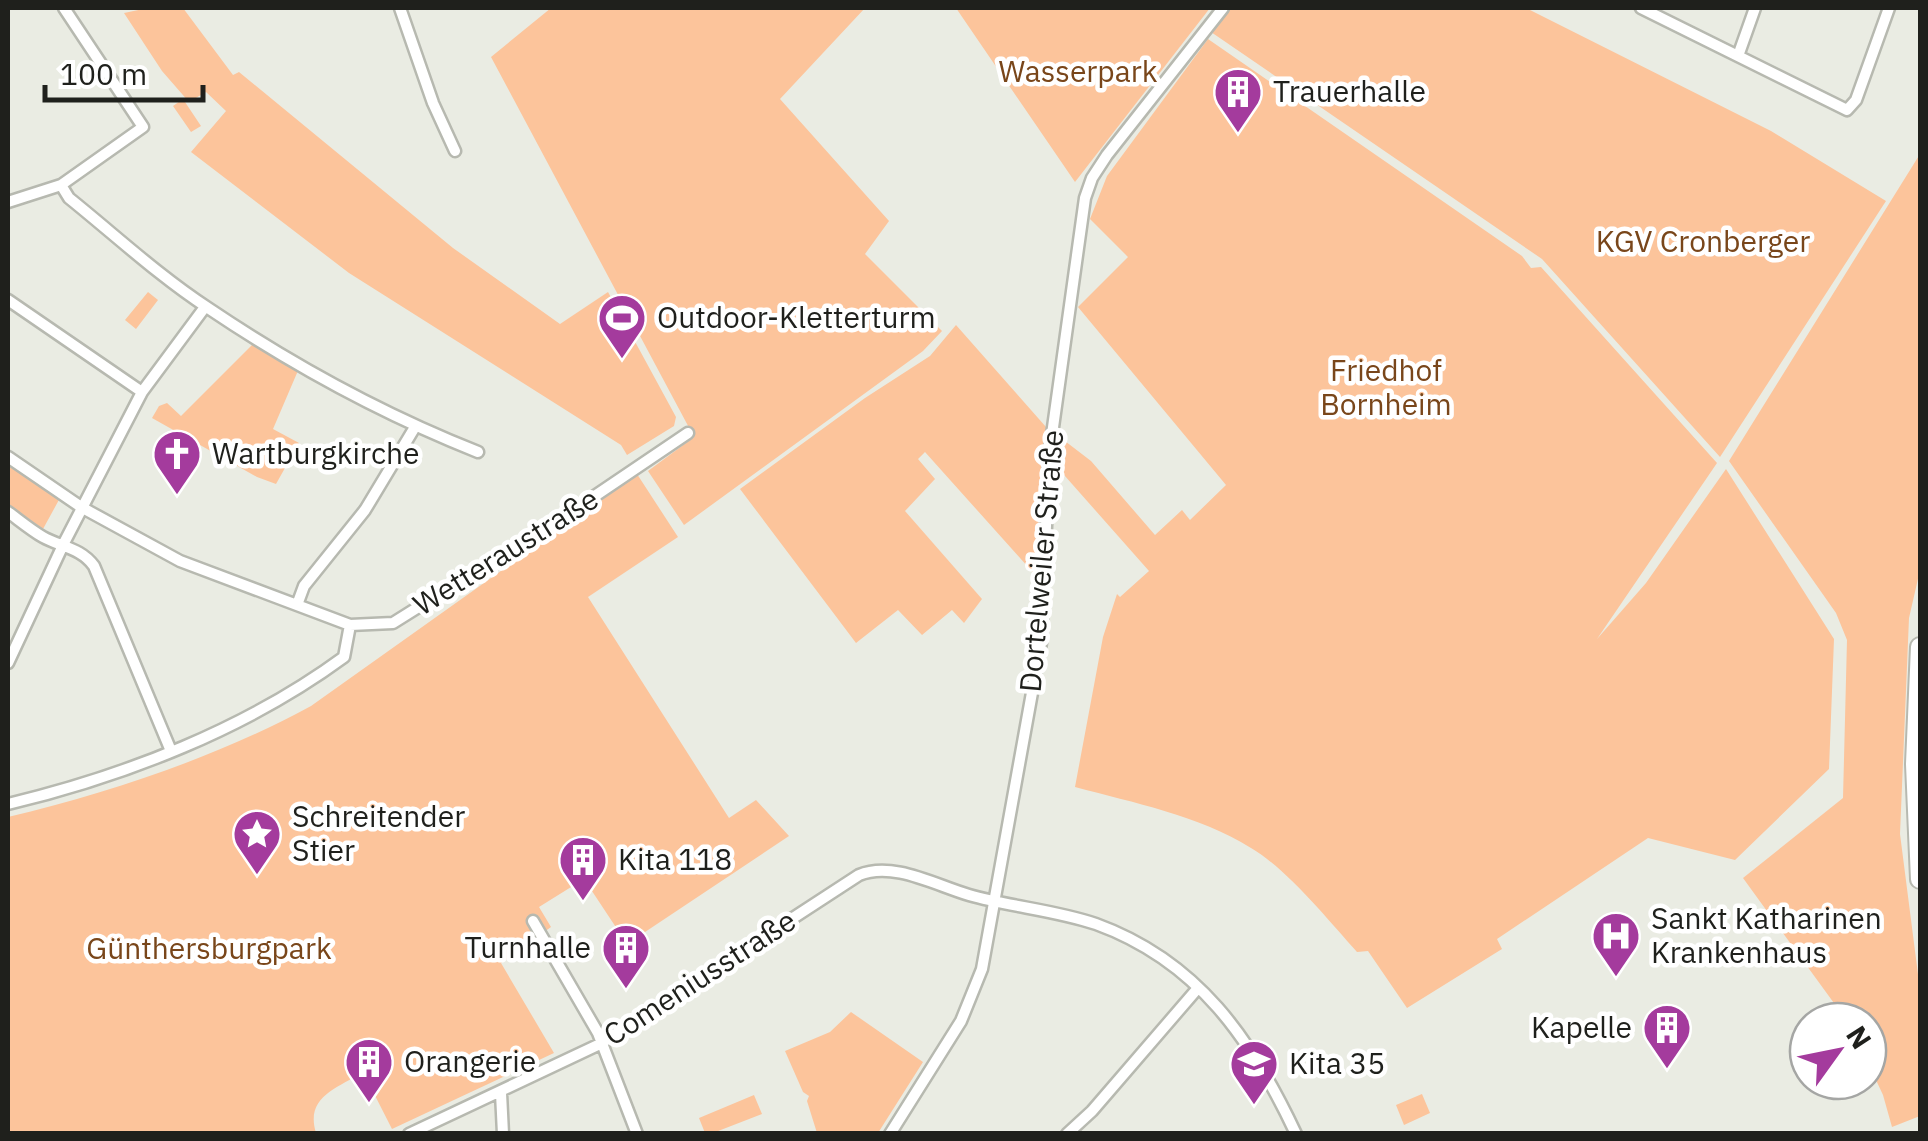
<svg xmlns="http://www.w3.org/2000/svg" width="1928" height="1141" font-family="'IBM Plex Sans',sans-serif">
	<rect width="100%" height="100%" fill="#eaece3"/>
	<path fill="#fcc49b" d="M 148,8 L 183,8 L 233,75 L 239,72 L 453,248 L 560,324 L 608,292 L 676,417 L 674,426 L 627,455 L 621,445 L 349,273 L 191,152 L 226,111 L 206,92 L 189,102 L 162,71 L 124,13 Z
		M 551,8 L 865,8 L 780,99 L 889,221 L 865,254 L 942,331 L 923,351 L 684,525 L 648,471 L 694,437 L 491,57 Z
		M 956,8 L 1210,8 L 1075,182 Z
		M 1230,8 L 1526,8 L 1771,131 L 1886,201 L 1720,457 L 1542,259 L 1211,32 Z
		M 1208,39 L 1522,256 L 1531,268 L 1541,267 L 1717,463 L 1597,639 L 1646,583 L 1726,469 L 1834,639 L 1829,769 L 1735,860 L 1648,838 L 1497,939 L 1502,949 L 1407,1008 L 1368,951 L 1357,952 C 1328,920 1288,870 1251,848 C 1198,815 1134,803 1075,787 L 1103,637 L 1117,594 L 1120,597 L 1149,571 L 1057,467 L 1061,438 L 1091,461 L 1155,535 L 1182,510 L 1190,520 L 1226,485 L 1078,307 L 1128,257 L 1090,219 L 1107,176 Z
		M 183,99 L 201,126 L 191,132 L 173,106 Z
		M 1920,154 L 1920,570 L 1909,618 L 1900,834 L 1920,990 L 1920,1116 L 1892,1127 L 1883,1095 L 1868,1063 L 1868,1021 L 1847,1021 L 1743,878 L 1843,798 L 1847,640 L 1836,613 L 1729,461 Z
		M 148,292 L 158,300 L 136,329 L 125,320 Z
		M 956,325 L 1046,427 L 1039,498 L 1037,577 L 925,452 L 918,459 L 935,479 L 905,511 L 982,599 L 964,623 L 952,610 L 922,635 L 898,610 L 856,643 L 740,489 L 865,398 L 930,356 Z
		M 257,340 L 300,366 L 273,429 L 299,443 L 276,484 L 257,477 L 152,418 L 159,406 L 167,403 L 181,416 Z
		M 8,460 L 60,498 L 43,529 L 8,504 Z
		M 637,474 L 678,537 L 588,597 L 729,818 L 756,800 L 789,836 L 627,944 L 584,879 L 539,907 L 551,927 L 501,963 L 554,1053 L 392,1129 L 363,1072 C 336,1089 305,1097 316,1133 L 8,1134 L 8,817 C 112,792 217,757 311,706 Z
		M 851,1012 L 923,1062 L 878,1133 L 817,1133 L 807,1101 L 809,1096 L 803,1092 L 785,1051 L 830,1032 Z
		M 1422,1094 L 1430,1113 L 1404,1125 L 1396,1105 Z
		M 754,1095 L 762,1114 L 713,1133 L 705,1133 L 699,1118 Z"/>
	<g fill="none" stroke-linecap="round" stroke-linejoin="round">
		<g stroke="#b7b9b0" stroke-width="15">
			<path id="minor" d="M 400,8 L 433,103 L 455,151
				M 1641,8 L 1847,110 L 1856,100 L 1889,8
				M 1738,56 L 1755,8
				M 61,185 L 69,198 C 115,235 159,276 208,308 C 294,366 382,414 478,452
				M 8,202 L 61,185 L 143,127 L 64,8
				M 8,300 L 142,392
				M 8,457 L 81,507 L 180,561 L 350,625 L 393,623 L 583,504 L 688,433
				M 8,512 C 19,520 31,530 43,537 C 61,547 81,548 94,566 L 171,751
				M 297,605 L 304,586 L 365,510 L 415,427
				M 8,663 L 64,543 L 142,392 L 205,307
				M 8,804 C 125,776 246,729 344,657 L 350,625
				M 533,921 L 598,1033 L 637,1134
				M 501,1093 L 503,1134
				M 409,1134 L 600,1044 L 859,875 C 893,861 935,885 969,895 C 1011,907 1055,910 1096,924 C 1198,961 1252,1040 1296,1134
				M 890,1134 L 961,1021 L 982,969 L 1041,643 L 1049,456 L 1085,198 L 1092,178 L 1107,155 L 1223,8
				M 1067,1134 L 1092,1111 L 1198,988"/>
		</g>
		<g stroke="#b7b9b0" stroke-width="22">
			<path id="motorway" d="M 1920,647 L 1915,764 L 1920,879"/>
		</g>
		<use href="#minor" stroke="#fff" stroke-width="10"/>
		<use href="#motorway" stroke="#fff" stroke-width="18"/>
	</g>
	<defs>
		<g id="building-pin" transform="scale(2.5)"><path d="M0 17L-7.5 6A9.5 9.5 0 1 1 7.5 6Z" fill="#a43b9d" stroke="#fff"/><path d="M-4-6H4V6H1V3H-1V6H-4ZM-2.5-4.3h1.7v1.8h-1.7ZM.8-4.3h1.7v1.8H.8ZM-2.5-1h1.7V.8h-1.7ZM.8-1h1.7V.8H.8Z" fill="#fff"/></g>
		<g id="stadium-pin" transform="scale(2.5)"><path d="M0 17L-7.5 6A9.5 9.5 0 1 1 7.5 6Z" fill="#a43b9d" stroke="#fff"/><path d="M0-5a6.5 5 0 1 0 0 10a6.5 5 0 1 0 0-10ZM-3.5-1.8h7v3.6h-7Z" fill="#fff"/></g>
		<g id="church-pin" transform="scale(2.5)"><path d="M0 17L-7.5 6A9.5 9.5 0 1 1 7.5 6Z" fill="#a43b9d" stroke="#fff"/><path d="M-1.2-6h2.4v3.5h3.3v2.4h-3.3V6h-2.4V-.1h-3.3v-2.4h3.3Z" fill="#fff"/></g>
		<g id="sight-pin" transform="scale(2.5)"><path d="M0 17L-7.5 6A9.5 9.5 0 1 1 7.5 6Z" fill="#a43b9d" stroke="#fff"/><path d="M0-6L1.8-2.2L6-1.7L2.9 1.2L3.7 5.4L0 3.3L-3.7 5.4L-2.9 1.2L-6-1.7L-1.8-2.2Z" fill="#fff"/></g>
		<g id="hospital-pin" transform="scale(2.5)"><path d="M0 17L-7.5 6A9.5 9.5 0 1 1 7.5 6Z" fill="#a43b9d" stroke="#fff"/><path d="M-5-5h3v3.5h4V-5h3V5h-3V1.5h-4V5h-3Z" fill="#fff"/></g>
		<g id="school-pin" transform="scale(2.5)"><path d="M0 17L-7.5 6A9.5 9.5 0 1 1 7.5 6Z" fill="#a43b9d" stroke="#fff"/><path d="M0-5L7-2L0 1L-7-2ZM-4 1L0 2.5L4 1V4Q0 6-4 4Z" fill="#fff"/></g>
	</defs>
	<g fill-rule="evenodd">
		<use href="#building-pin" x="1238" y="92"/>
		<use href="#stadium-pin" x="622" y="318"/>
		<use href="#church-pin" x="177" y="454"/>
		<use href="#sight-pin" x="257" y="834"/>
		<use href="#building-pin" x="583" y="860"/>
		<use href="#hospital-pin" x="1616" y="936"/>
		<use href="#building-pin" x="626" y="948"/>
		<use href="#building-pin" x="1667" y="1028"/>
		<use href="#building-pin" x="369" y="1062"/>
		<use href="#school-pin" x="1254" y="1064"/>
	</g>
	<g text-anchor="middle" stroke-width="9" stroke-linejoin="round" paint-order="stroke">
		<g font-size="30" fill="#79461a" stroke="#fff">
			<text x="1078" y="82">Wasserpark</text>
			<text x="1703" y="252">KGV Cronberger</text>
			<text x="1386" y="381">Friedhof<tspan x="1386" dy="34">Bornheim</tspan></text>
			<text x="209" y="959">Günthersburgpark</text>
		</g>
		<g font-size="30" fill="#1f201c" stroke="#fff" text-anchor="start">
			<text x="1273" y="102">Trauerhalle</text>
			<text x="657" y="328">Outdoor-Kletterturm</text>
			<text x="212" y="464">Wartburgkirche</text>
			<text x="292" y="827">Schreitender<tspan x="292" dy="34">Stier</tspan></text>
			<text x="618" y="870">Kita 118</text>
			<text x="1651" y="929">Sankt Katharinen<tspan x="1651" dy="34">Krankenhaus</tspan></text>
			<text x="591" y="958" text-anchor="end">Turnhalle</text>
			<text x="1632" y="1038" text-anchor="end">Kapelle</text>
			<text x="404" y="1072">Orangerie</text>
			<text x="1289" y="1074">Kita 35</text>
		</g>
		<g font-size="30" fill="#1f201c" stroke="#fff">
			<text transform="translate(506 552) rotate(-32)" y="10">Wetteraustraße</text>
			<text transform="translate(1042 561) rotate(-85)" y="10">Dortelweiler Straße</text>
			<text transform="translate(700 978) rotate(-33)" y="10">Comeniusstraße</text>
		</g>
	</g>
	<rect width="1928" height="1141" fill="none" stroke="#1f201c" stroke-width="20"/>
	<g transform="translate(1838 1051) rotate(57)"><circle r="48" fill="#ffffff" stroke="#a5a6a4" stroke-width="2.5"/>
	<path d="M0-8L18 38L0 25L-18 38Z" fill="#a43b9d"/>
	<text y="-15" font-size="28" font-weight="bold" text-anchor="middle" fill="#1f201c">N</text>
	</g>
	<path d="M45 85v15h158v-15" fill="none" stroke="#1f201c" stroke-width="5"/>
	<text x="60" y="85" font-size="30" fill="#1f201c" stroke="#ffffff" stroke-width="8" paint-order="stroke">100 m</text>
</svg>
